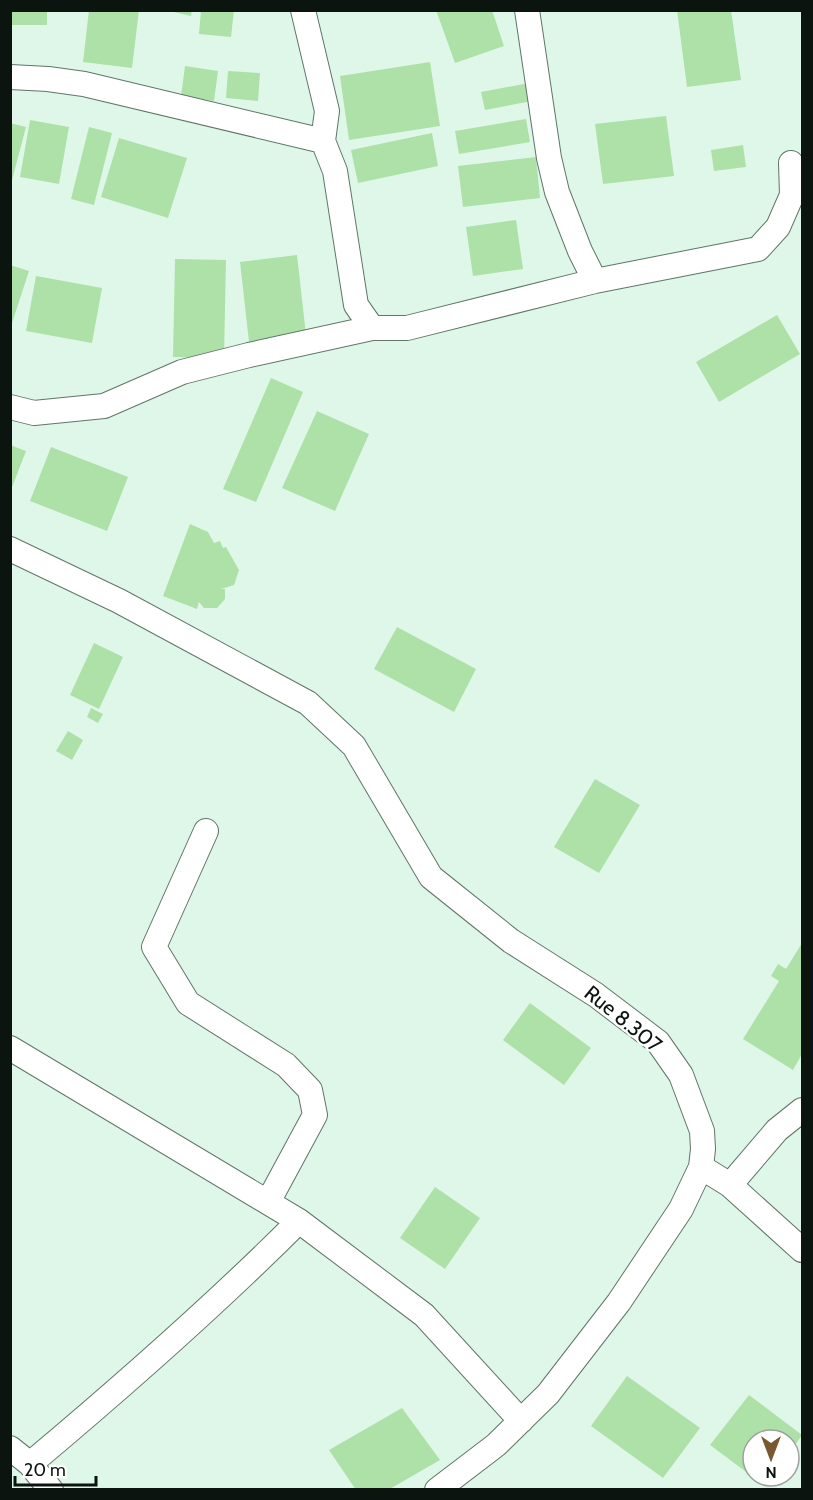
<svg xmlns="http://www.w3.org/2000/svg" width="813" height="1500" font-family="Cabin,sans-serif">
	<rect width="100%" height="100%" fill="#dff7e9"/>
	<path fill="#ade1a8" d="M 10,10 L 47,10 L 47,25 L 10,25 Z
		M 89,10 L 139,10 L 132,68 L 83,62 Z
		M 165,10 L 192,10 L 191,16 Z
		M 201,10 L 234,10 L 231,37 L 199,34 Z
		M 436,10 L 492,10 L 504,46 L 455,63 Z
		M 677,10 L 731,10 L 741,80 L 687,87 Z
		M 430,62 L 440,126 L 349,140 L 340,76 Z
		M 185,66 L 218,71 L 214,101 L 181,96 Z
		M 228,71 L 260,73 L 258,101 L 226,98 Z
		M 529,83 L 532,101 L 485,110 L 481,92 Z
		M 666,116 L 674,176 L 603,184 L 595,124 Z
		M 526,119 L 530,142 L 459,154 L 455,131 Z
		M 30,120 L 69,127 L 59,184 L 20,177 Z
		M 10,123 L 26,127 L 11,184 L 10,184 Z
		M 89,127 L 112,133 L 94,205 L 71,199 Z
		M 432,133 L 438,166 L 358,183 L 351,150 Z
		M 119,138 L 187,158 L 168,218 L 101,197 Z
		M 743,145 L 746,167 L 714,171 L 711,150 Z
		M 536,157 L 540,198 L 463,207 L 458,166 Z
		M 516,220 L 523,269 L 473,276 L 466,227 Z
		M 297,255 L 306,335 L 249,342 L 240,262 Z
		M 175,259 L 226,260 L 224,358 L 173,357 Z
		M 10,265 L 29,271 L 11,326 L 10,326 Z
		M 36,276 L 102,288 L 92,343 L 26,331 Z
		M 777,315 L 800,354 L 719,402 L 696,362 Z
		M 271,378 L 303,392 L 256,502 L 223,489 Z
		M 317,411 L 369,434 L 335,511 L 282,488 Z
		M 10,445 L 26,451 L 11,490 L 10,490 Z
		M 51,447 L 128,477 L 107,531 L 30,501 Z
		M 190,524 L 208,532 L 214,543 L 220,541 L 223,548 L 226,547 L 239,570 L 234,585 L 221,589 L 225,589 L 225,599 L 217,608 L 204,608 L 199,602 L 197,609 L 163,596 Z
		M 397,627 L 476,669 L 454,712 L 374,669 Z
		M 94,643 L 123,657 L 99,709 L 70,695 Z
		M 91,708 L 103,714 L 98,723 L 87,717 Z
		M 68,731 L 83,740 L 72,760 L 56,751 Z
		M 595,779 L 640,805 L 599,873 L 554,847 Z
		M 802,943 L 802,1054 L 793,1070 L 743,1039 L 779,981 L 771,976 L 778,964 L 786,969 Z
		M 530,1003 L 591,1048 L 564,1085 L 503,1040 Z
		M 435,1187 L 480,1218 L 445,1269 L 400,1238 Z
		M 627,1376 L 700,1428 L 663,1478 L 591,1426 Z
		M 749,1395 L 802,1435 L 789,1454 L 789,1440 L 753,1440 L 753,1476 L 773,1476 L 765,1486 L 710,1445 Z
		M 402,1408 L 440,1460 L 388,1490 L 356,1490 L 329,1450 Z"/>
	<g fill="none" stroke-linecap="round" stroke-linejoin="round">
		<g stroke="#607569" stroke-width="26">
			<path id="street" d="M 527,10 L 549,158 L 557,192 L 580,251 L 595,281
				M 10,77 L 48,79 L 84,84 L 323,141 L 327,111 L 303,10
				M 323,141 L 335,171 L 356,305 L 372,328 L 407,328 L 595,281 L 758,249 L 778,227 L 792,195 L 791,163
				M 10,407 L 34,413 L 104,406 L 182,372 L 249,355 L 372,328
				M 10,549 L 119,601 L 308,703 L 354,746 L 431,877 L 511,941 L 596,995 L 658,1042 L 681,1075 L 702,1131 L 703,1149 L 701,1167 L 681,1209 L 619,1302 L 548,1394 L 496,1445 L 437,1490
				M 206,831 L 154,947 L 188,1003 L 286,1065 L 310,1090 L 315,1115 L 268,1202
				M 10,1048 L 299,1221 L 424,1315 L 521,1421
				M 701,1167 L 730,1185 L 802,1250
				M 730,1185 L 777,1130 L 802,1110
				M 10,1448 L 30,1464 L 51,1490
				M 30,1464 C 123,1386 213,1307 299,1221"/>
		</g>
		<use href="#street" stroke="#fff" stroke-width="24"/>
	</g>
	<g text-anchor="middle" stroke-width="4.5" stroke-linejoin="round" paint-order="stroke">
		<g font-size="21" fill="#0c1410" stroke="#fff">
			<text transform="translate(623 1019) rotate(39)" y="7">Rue 8.307</text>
		</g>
	</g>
	<rect width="813" height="1500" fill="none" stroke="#0c1410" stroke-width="24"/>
	<g transform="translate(771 1458) rotate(180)"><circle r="28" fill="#ffffff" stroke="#9ea19f" stroke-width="1.5"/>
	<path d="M0-4.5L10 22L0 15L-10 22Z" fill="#79572f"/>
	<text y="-9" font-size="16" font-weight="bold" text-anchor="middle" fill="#0c1410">N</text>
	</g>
	<path d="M15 1476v9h81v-9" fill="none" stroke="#0c1410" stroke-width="3"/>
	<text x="24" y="1476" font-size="18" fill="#0c1410" stroke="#ffffff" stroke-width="4.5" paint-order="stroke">20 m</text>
</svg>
